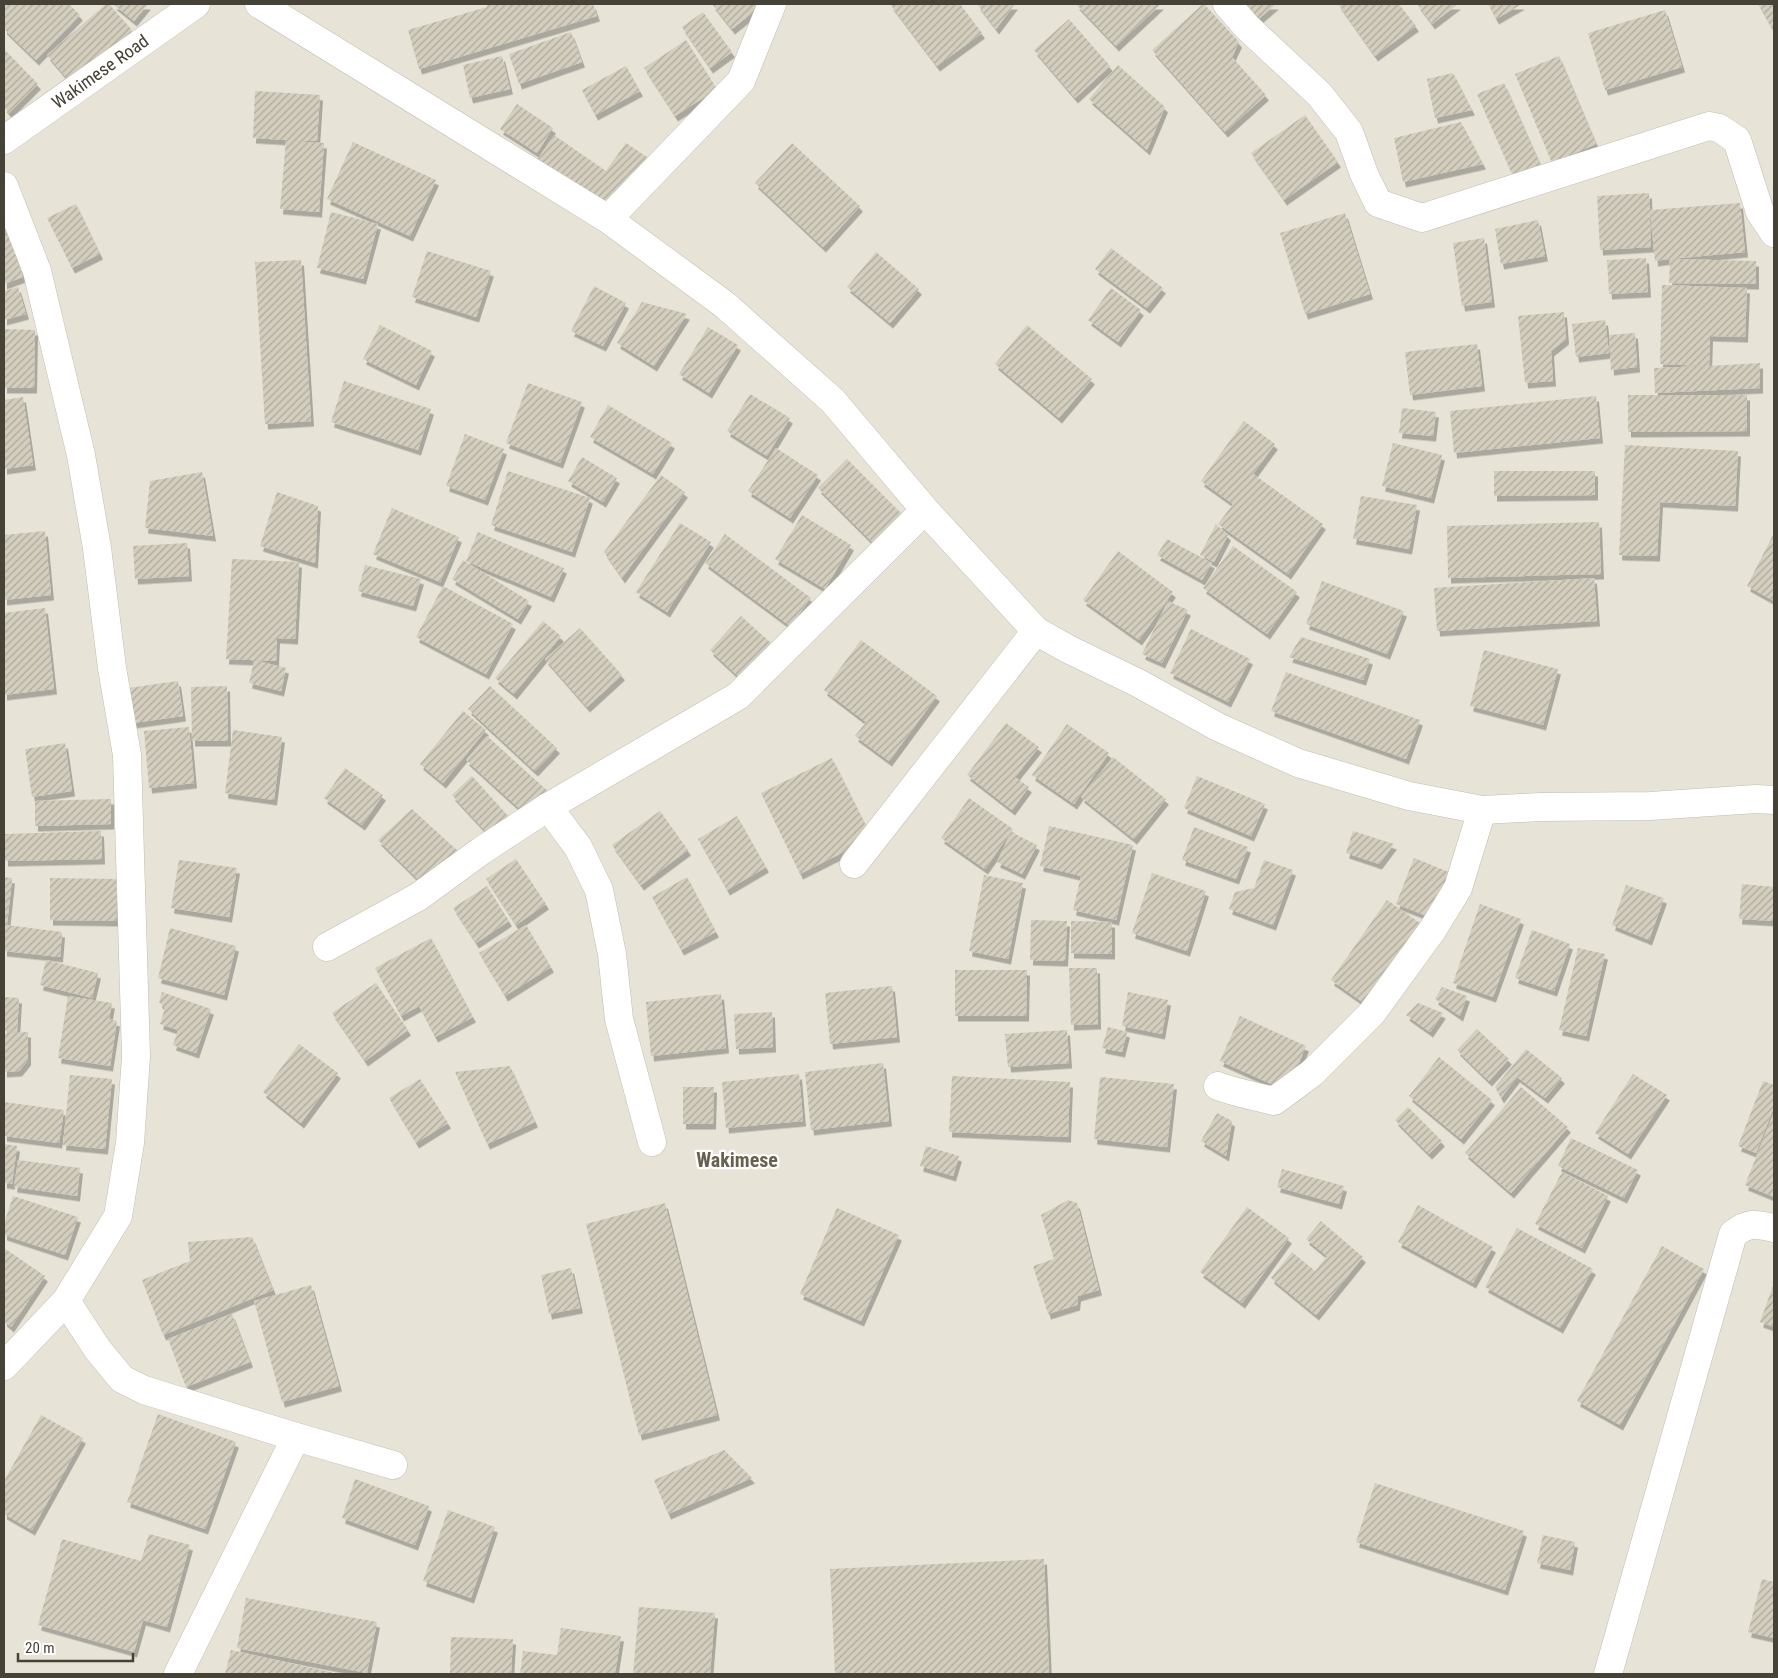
<svg xmlns="http://www.w3.org/2000/svg" width="1778" height="1678" font-family="'Roboto Condensed',sans-serif">
	<defs>
		<pattern id="building-hatch" width="6" height="6" patternUnits="userSpaceOnUse" patternTransform="scale(1.25)"><rect width="6" height="6" fill="#d4cebe"/><path d="M-1 1l2-2M0 6l6-6M5 7l2-2" fill="none" stroke="#aea99b"/></pattern>
		<filter id="shadow"><feDropShadow dx="3" dy="5.5" stdDeviation="0" flood-color="#0004"/></filter>
	</defs>
	<rect width="100%" height="100%" fill="#f3f1e8"/>
	<path fill="#e7e4d7" d="M 4,4 L 1774,4 L 1774,1674 L 4,1674 Z"/>
	<path fill="url(#building-hatch)" filter="url(#shadow)" d="M 4,4 L 69,4 L 80,15 L 36,60 L 4,29 Z
		M 106,4 L 109,4 L 132,30 L 71,83 L 47,55 Z
		M 113,4 L 148,4 L 134,21 Z
		M 487,4 L 593,4 L 597,16 L 419,69 L 408,30 L 487,7 Z
		M 712,4 L 763,4 L 732,29 Z
		M 890,4 L 960,4 L 982,33 L 937,66 Z
		M 977,4 L 1015,4 L 996,29 Z
		M 1076,4 L 1161,4 L 1116,46 Z
		M 1203,4 L 1204,4 L 1239,42 L 1232,57 L 1266,95 L 1225,132 L 1152,50 Z
		M 1240,4 L 1276,4 L 1255,22 Z
		M 1338,4 L 1399,4 L 1416,26 L 1375,56 Z
		M 1417,4 L 1458,4 L 1432,24 Z
		M 1488,4 L 1522,4 L 1496,19 Z
		M 1758,4 L 1774,4 L 1774,32 Z
		M 1665,10 L 1682,67 L 1605,90 L 1588,33 Z
		M 703,12 L 732,52 L 710,68 L 682,27 Z
		M 1069,19 L 1110,66 L 1075,98 L 1034,50 Z
		M 571,32 L 582,62 L 519,84 L 509,54 Z
		M 686,40 L 717,89 L 675,116 L 644,68 Z
		M 4,49 L 38,84 L 9,113 L 4,107 Z
		M 502,56 L 510,89 L 470,98 L 463,65 Z
		M 1559,56 L 1596,144 L 1552,163 L 1515,74 Z
		M 1118,65 L 1165,107 L 1147,150 L 1089,99 Z
		M 626,66 L 640,91 L 595,115 L 582,90 Z
		M 1453,73 L 1472,110 L 1435,118 L 1427,79 Z
		M 1504,83 L 1541,166 L 1514,179 L 1477,94 Z
		M 255,91 L 320,95 L 317,141 L 290,141 L 324,143 L 319,212 L 280,209 L 286,140 L 253,138 Z
		M 517,104 L 553,128 L 537,153 L 500,129 Z
		M 1305,115 L 1338,162 L 1284,200 L 1251,153 Z
		M 1461,122 L 1483,164 L 1403,182 L 1394,138 Z
		M 554,135 L 606,171 L 626,143 L 647,157 L 610,211 L 537,160 Z
		M 353,142 L 436,180 L 410,236 L 327,199 Z
		M 792,143 L 860,206 L 823,247 L 755,183 Z
		M 1649,193 L 1651,247 L 1600,250 L 1597,196 Z
		M 1740,203 L 1745,252 L 1670,259 L 1756,261 L 1756,284 L 1669,283 L 1670,259 L 1655,261 L 1650,210 Z
		M 76,204 L 100,254 L 72,268 L 47,218 Z
		M 331,212 L 378,224 L 363,279 L 317,268 Z
		M 1345,213 L 1370,294 L 1305,314 L 1280,233 Z
		M 4,218 L 23,277 L 4,284 Z
		M 1538,220 L 1545,256 L 1501,264 L 1495,229 Z
		M 1484,238 L 1492,302 L 1462,306 L 1453,243 Z
		M 1111,248 L 1163,288 L 1147,308 L 1095,269 Z
		M 427,251 L 491,271 L 476,317 L 412,297 Z
		M 876,252 L 919,289 L 890,323 L 847,287 Z
		M 1646,258 L 1648,292 L 1609,294 L 1607,260 Z
		M 301,260 L 311,421 L 265,424 L 255,262 Z
		M 1662,285 L 1747,288 L 1745,337 L 1710,336 L 1709,366 L 1760,363 L 1760,388 L 1655,393 L 1654,368 L 1705,366 L 1660,364 Z
		M 594,286 L 626,303 L 603,346 L 571,331 Z
		M 18,287 L 26,314 L 4,320 L 4,291 Z
		M 1111,288 L 1141,310 L 1118,342 L 1088,320 Z
		M 642,302 L 687,314 L 654,366 L 617,343 Z
		M 1564,312 L 1566,339 L 1551,351 L 1553,381 L 1525,383 L 1518,316 Z
		M 1605,320 L 1609,353 L 1576,357 L 1572,324 Z
		M 380,325 L 432,351 L 416,385 L 363,359 Z
		M 1027,325 L 1092,379 L 1059,418 L 995,364 Z
		M 708,327 L 738,345 L 709,393 L 679,374 Z
		M 4,329 L 35,330 L 34,388 L 4,388 Z
		M 1635,333 L 1637,367 L 1611,370 L 1609,335 Z
		M 1477,344 L 1482,386 L 1410,395 L 1405,352 Z
		M 344,381 L 431,409 L 418,450 L 331,422 Z
		M 528,383 L 582,402 L 560,463 L 506,443 Z
		M 750,394 L 790,418 L 767,456 L 727,431 Z
		M 1628,395 L 1747,395 L 1747,431 L 1628,432 Z
		M 1596,396 L 1600,438 L 1454,453 L 1450,411 Z
		M 23,397 L 33,465 L 4,469 L 4,400 Z
		M 608,405 L 672,443 L 653,474 L 590,437 Z
		M 1402,408 L 1436,412 L 1433,436 L 1399,433 Z
		M 1244,421 L 1275,444 L 1253,474 L 1323,524 L 1288,574 L 1218,524 L 1233,504 L 1201,481 Z
		M 465,434 L 504,449 L 485,500 L 446,486 Z
		M 1393,443 L 1442,455 L 1431,498 L 1382,486 Z
		M 1625,445 L 1738,451 L 1735,506 L 1660,502 L 1657,556 L 1619,555 Z
		M 776,448 L 818,475 L 790,518 L 748,491 Z
		M 582,457 L 617,478 L 603,502 L 568,481 Z
		M 847,459 L 904,516 L 875,545 L 818,488 Z
		M 508,471 L 590,498 L 572,552 L 491,525 Z
		M 1494,471 L 1595,471 L 1595,495 L 1494,496 Z
		M 202,472 L 213,536 L 145,528 L 150,481 Z
		M 661,475 L 685,492 L 622,578 L 604,552 Z
		M 277,492 L 318,506 L 315,563 L 260,546 Z
		M 1361,496 L 1417,505 L 1409,549 L 1353,539 Z
		M 392,508 L 459,537 L 440,582 L 373,554 Z
		M 802,515 L 851,545 L 825,589 L 775,559 Z
		M 1599,522 L 1601,574 L 1448,578 L 1447,526 Z
		M 680,523 L 711,542 L 667,612 L 636,592 Z
		M 1216,524 L 1228,535 L 1214,562 L 1200,555 Z
		M 45,531 L 51,595 L 4,600 L 4,535 Z
		M 478,532 L 564,568 L 551,597 L 466,561 Z
		M 1774,533 L 1774,601 L 1747,586 Z
		M 725,534 L 811,598 L 790,626 L 705,563 Z
		M 1167,539 L 1212,563 L 1202,580 L 1157,555 Z
		M 187,543 L 189,576 L 135,579 L 133,546 Z
		M 1233,546 L 1297,592 L 1267,634 L 1203,588 Z
		M 1118,551 L 1173,592 L 1139,640 L 1083,600 Z
		M 232,559 L 299,562 L 295,639 L 277,638 L 276,661 L 226,659 Z
		M 463,560 L 529,601 L 518,619 L 452,579 Z
		M 365,565 L 421,579 L 413,606 L 358,591 Z
		M 1594,578 L 1597,621 L 1437,631 L 1434,588 Z
		M 1322,581 L 1404,611 L 1387,654 L 1306,624 Z
		M 443,586 L 513,624 L 486,674 L 416,637 Z
		M 1168,601 L 1188,610 L 1162,663 L 1142,654 Z
		M 45,608 L 54,689 L 4,695 L 4,613 Z
		M 741,616 L 772,644 L 740,678 L 710,650 Z
		M 543,621 L 561,636 L 514,694 L 495,678 Z
		M 580,628 L 622,675 L 587,707 L 545,659 Z
		M 1191,629 L 1250,659 L 1228,702 L 1170,673 Z
		M 1301,637 L 1370,659 L 1363,680 L 1289,657 Z
		M 861,640 L 937,696 L 889,761 L 855,736 L 866,722 L 824,690 Z
		M 1484,650 L 1558,669 L 1543,725 L 1470,706 Z
		M 254,660 L 286,668 L 281,691 L 249,683 Z
		M 1286,672 L 1420,720 L 1406,759 L 1271,711 Z
		M 178,681 L 183,716 L 133,723 L 128,688 Z
		M 227,686 L 228,741 L 192,741 L 191,687 Z
		M 490,686 L 557,748 L 535,771 L 468,709 Z
		M 463,711 L 486,730 L 443,783 L 420,764 Z
		M 1006,723 L 1039,747 L 1015,777 L 1029,787 L 1012,810 L 967,775 Z
		M 1067,724 L 1109,753 L 1074,804 L 1032,775 Z
		M 189,727 L 194,783 L 149,788 L 144,731 Z
		M 233,730 L 282,737 L 274,800 L 225,793 Z
		M 487,736 L 551,794 L 520,809 L 466,760 Z
		M 65,743 L 72,791 L 32,797 L 25,749 Z
		M 1113,757 L 1166,799 L 1134,839 L 1081,797 Z
		M 832,758 L 872,838 L 800,874 L 761,793 Z
		M 345,768 L 383,795 L 362,825 L 324,798 Z
		M 472,776 L 510,818 L 490,836 L 452,795 Z
		M 1197,776 L 1265,804 L 1251,836 L 1184,808 Z
		M 969,798 L 1013,829 L 985,869 L 941,838 Z
		M 111,799 L 111,824 L 35,826 L 35,801 Z
		M 412,809 L 459,852 L 426,887 L 378,840 Z
		M 660,811 L 688,850 L 641,885 L 612,845 Z
		M 737,816 L 766,867 L 727,890 L 698,839 Z
		M 1049,826 L 1133,845 L 1116,920 L 1073,910 L 1081,876 L 1040,866 Z
		M 1194,827 L 1248,847 L 1236,879 L 1182,860 Z
		M 101,831 L 102,859 L 5,861 L 5,834 Z
		M 1353,831 L 1394,844 L 1379,864 L 1346,853 Z
		M 1011,832 L 1037,845 L 1022,874 L 997,862 Z
		M 1414,858 L 1454,874 L 1435,919 L 1396,904 Z
		M 516,859 L 546,904 L 516,925 L 486,879 Z
		M 179,860 L 237,868 L 229,917 L 171,908 Z
		M 1264,860 L 1293,870 L 1273,925 L 1229,909 L 1235,892 L 1254,888 Z
		M 1152,873 L 1206,891 L 1187,951 L 1132,933 Z
		M 984,875 L 1023,883 L 1008,959 L 969,951 Z
		M 4,877 L 12,878 L 7,925 L 62,932 L 60,957 L 4,951 Z
		M 687,877 L 716,932 L 681,950 L 652,897 Z
		M 50,878 L 117,879 L 116,921 L 50,920 Z
		M 1742,884 L 1774,887 L 1774,921 L 1739,919 Z
		M 1626,885 L 1664,898 L 1649,940 L 1612,925 Z
		M 487,886 L 509,921 L 476,943 L 453,908 Z
		M 1387,900 L 1427,928 L 1371,1008 L 1331,980 Z
		M 1480,904 L 1521,919 L 1493,997 L 1453,983 Z
		M 1031,920 L 1067,921 L 1065,961 L 1030,960 Z
		M 1071,921 L 1112,922 L 1112,954 L 1071,953 Z
		M 526,925 L 551,967 L 505,996 L 479,953 Z
		M 170,928 L 236,946 L 224,995 L 158,978 Z
		M 1532,930 L 1570,944 L 1554,991 L 1515,978 Z
		M 431,938 L 473,1017 L 435,1037 L 419,1006 L 401,1016 L 375,968 Z
		M 1578,948 L 1605,954 L 1586,1036 L 1559,1030 Z
		M 46,960 L 98,973 L 92,998 L 40,985 Z
		M 1069,968 L 1097,968 L 1098,1024 L 1071,1025 Z
		M 955,970 L 1027,970 L 1026,1016 L 955,1016 Z
		M 376,983 L 408,1030 L 365,1061 L 332,1013 Z
		M 892,986 L 897,1037 L 830,1044 L 825,993 Z
		M 1442,987 L 1467,996 L 1460,1016 L 1435,999 Z
		M 162,992 L 211,1009 L 196,1053 L 173,1045 L 178,1030 L 160,1024 L 165,1008 L 159,1002 Z
		M 1128,992 L 1168,1000 L 1162,1034 L 1122,1026 Z
		M 721,994 L 726,1048 L 651,1056 L 646,1002 Z
		M 68,996 L 112,1003 L 109,1019 L 117,1021 L 110,1066 L 58,1058 Z
		M 4,997 L 19,998 L 17,1032 L 4,1031 Z
		M 1418,1003 L 1443,1013 L 1430,1032 L 1406,1015 Z
		M 772,1012 L 773,1047 L 736,1049 L 734,1014 Z
		M 1240,1016 L 1306,1046 L 1287,1091 L 1220,1061 Z
		M 1108,1027 L 1127,1032 L 1122,1052 L 1102,1048 Z
		M 1477,1029 L 1509,1059 L 1489,1081 L 1457,1050 Z
		M 1067,1030 L 1069,1063 L 1008,1067 L 1005,1034 Z
		M 28,1032 L 28,1060 L 19,1071 L 4,1072 L 4,1033 Z
		M 299,1044 L 338,1073 L 301,1123 L 263,1092 Z
		M 1526,1049 L 1562,1078 L 1545,1098 L 1517,1077 L 1501,1098 L 1495,1087 Z
		M 1439,1057 L 1492,1100 L 1461,1139 L 1409,1096 Z
		M 883,1063 L 889,1121 L 811,1130 L 805,1072 Z
		M 510,1066 L 535,1122 L 487,1144 L 455,1072 Z
		M 799,1074 L 803,1121 L 726,1128 L 722,1082 Z
		M 1633,1074 L 1667,1095 L 1628,1154 L 1595,1133 Z
		M 70,1075 L 112,1079 L 105,1149 L 63,1145 Z
		M 952,1076 L 1070,1082 L 1068,1137 L 949,1132 Z
		M 1100,1077 L 1174,1084 L 1167,1147 L 1094,1139 Z
		M 420,1079 L 448,1123 L 416,1143 L 389,1098 Z
		M 1763,1081 L 1774,1085 L 1774,1107 L 1756,1153 L 1738,1146 Z
		M 683,1087 L 714,1087 L 713,1124 L 683,1124 Z
		M 1521,1087 L 1568,1127 L 1511,1193 L 1465,1153 Z
		M 4,1102 L 64,1110 L 59,1143 L 4,1136 Z
		M 1408,1107 L 1442,1141 L 1429,1154 L 1395,1120 Z
		M 1774,1112 L 1774,1197 L 1745,1185 Z
		M 1217,1113 L 1232,1121 L 1226,1156 L 1201,1141 Z
		M 1571,1138 L 1638,1170 L 1624,1198 L 1558,1166 Z
		M 4,1144 L 17,1146 L 12,1184 L 4,1183 Z
		M 926,1146 L 959,1156 L 953,1176 L 920,1166 Z
		M 18,1160 L 80,1168 L 77,1196 L 14,1187 Z
		M 1282,1169 L 1344,1186 L 1339,1204 L 1277,1187 Z
		M 1562,1172 L 1608,1196 L 1582,1248 L 1535,1224 Z
		M 13,1196 L 78,1217 L 65,1255 L 4,1235 L 4,1224 Z
		M 1068,1200 L 1077,1203 L 1099,1290 L 1078,1296 L 1077,1305 L 1048,1314 L 1033,1266 L 1054,1259 L 1041,1215 Z
		M 665,1203 L 717,1415 L 639,1435 L 586,1224 Z
		M 1418,1205 L 1493,1247 L 1473,1283 L 1398,1242 Z
		M 1247,1207 L 1289,1238 L 1242,1303 L 1200,1272 Z
		M 837,1208 L 899,1235 L 861,1321 L 800,1294 Z
		M 1321,1221 L 1363,1257 L 1316,1315 L 1271,1278 L 1292,1252 L 1315,1271 L 1327,1256 L 1306,1239 Z
		M 1517,1228 L 1593,1269 L 1560,1328 L 1485,1287 Z
		M 252,1237 L 273,1290 L 163,1335 L 142,1280 L 190,1261 L 188,1242 Z
		M 1662,1246 L 1704,1269 L 1620,1425 L 1577,1401 Z
		M 4,1248 L 45,1276 L 11,1327 L 4,1321 Z
		M 571,1268 L 580,1308 L 549,1314 L 541,1275 Z
		M 1774,1283 L 1774,1327 L 1760,1322 Z
		M 311,1285 L 339,1386 L 282,1402 L 254,1301 Z
		M 232,1314 L 250,1362 L 186,1387 L 168,1339 Z
		M 158,1414 L 236,1442 L 205,1529 L 127,1502 Z
		M 41,1415 L 83,1438 L 32,1530 L 4,1514 L 4,1481 Z
		M 724,1450 L 752,1478 L 668,1514 L 654,1480 Z
		M 355,1479 L 429,1506 L 415,1545 L 342,1518 Z
		M 1375,1483 L 1524,1531 L 1505,1590 L 1356,1542 Z
		M 448,1510 L 495,1527 L 471,1598 L 423,1581 Z
		M 149,1534 L 190,1545 L 167,1627 L 143,1620 L 134,1652 L 38,1625 L 62,1539 L 141,1561 Z
		M 1543,1535 L 1575,1542 L 1570,1570 L 1537,1563 Z
		M 1044,1559 L 1049,1674 L 835,1674 L 830,1569 Z
		M 1762,1579 L 1774,1582 L 1774,1638 L 1748,1632 Z
		M 246,1598 L 377,1622 L 367,1673 L 237,1648 Z
		M 639,1607 L 715,1613 L 710,1674 L 633,1674 Z
		M 561,1628 L 621,1636 L 615,1674 L 520,1674 L 523,1651 L 557,1655 Z
		M 451,1637 L 513,1639 L 511,1674 L 450,1674 Z
		M 231,1650 L 334,1673 L 334,1674 L 225,1674 Z"/>
	<g fill="none" stroke-linecap="round" stroke-linejoin="round">
		<g stroke="#c1bdae" stroke-width="29">
			<g id="minor">
				<path d="M 259,4 L 608,219 L 725,305 L 833,401 L 925,510 L 1036,631 L 1068,649 L 1138,683 L 1218,727 L 1298,763 L 1409,796 L 1482,810 L 1541,807 L 1650,806 L 1756,799 L 1774,800"/>
				<path d="M 1227,4 L 1247,27 L 1319,94 L 1349,132 L 1364,174 L 1378,203 L 1422,218 L 1709,126 L 1719,128 L 1737,140 L 1760,212 L 1774,233"/>
				<path id="s1" d="M 4,140 L 196,4"/>
				<path d="M 4,186 L 37,271 L 81,455 L 97,548 L 112,668 L 127,755 L 136,1056 L 130,1143 L 118,1216 L 66,1301 L 4,1366"/>
				<path d="M 608,219 L 741,81 L 772,4"/>
				<path d="M 548,807 L 578,847 L 599,890 L 612,954 L 619,1019 L 652,1142"/>
				<path d="M 854,864 L 1036,631"/>
				<path d="M 327,947 L 418,897 L 481,851 L 548,807 L 738,696 L 925,510"/>
				<path d="M 1218,1086 C 1236,1093 1255,1096 1274,1101 L 1312,1073 L 1372,1013 L 1433,929 L 1458,888 L 1482,810"/>
				<path d="M 66,1301 L 98,1350 L 122,1379 L 144,1390 L 296,1437 L 393,1465"/>
				<path d="M 178,1674 L 296,1437"/>
				<path d="M 1608,1674 L 1733,1234 C 1749,1222 1756,1224 1774,1228"/>
			</g>
		</g>
		<use href="#minor" stroke="#fff" stroke-width="28"/>
	</g>
	<g text-anchor="middle" stroke-width="4.5" stroke-linejoin="round" paint-order="stroke">
		<g font-size="18" fill="#464237" stroke="#fff">
			<text dy="6" stroke="none"><textPath href="#s1" startOffset="118">Wakimese Road</textPath></text>
		</g>
		<g font-size="20" font-weight="bold" fill="#69614f" stroke="#fff">
			<text x="737" y="1167">Wakimese</text>
		</g>
	</g>
	<rect width="1778" height="1678" fill="none" stroke="#464237" stroke-width="10"/>
	<path d="M18 1653v8h115v-8" fill="none" stroke="#464237" stroke-width="2.5"/>
	<text x="25" y="1653" font-size="15" fill="#464237" stroke="#ffffff" stroke-width="4" paint-order="stroke">20 m</text>
</svg>
